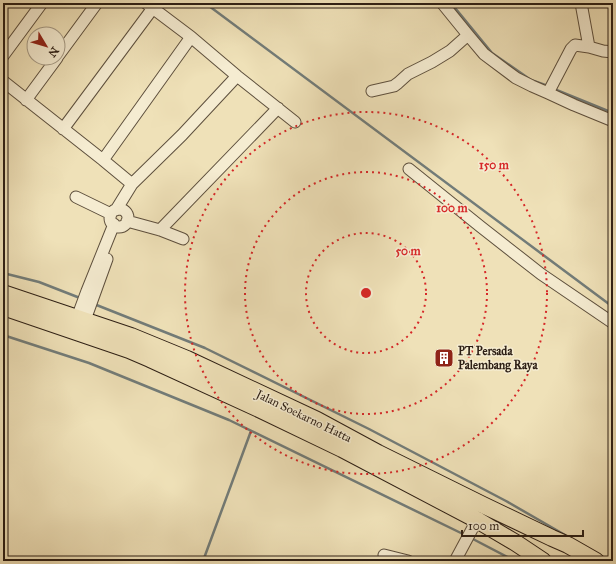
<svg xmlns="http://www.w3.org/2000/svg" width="616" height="564" font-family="'IM FELL Great Primer',serif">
	<rect width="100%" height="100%" fill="#efe1b8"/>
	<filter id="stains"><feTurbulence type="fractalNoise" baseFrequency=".005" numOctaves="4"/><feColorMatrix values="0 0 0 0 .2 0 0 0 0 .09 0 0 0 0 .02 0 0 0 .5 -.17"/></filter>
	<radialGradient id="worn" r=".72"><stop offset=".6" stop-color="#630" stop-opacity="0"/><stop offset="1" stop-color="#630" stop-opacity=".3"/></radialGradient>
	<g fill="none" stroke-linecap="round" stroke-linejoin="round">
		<path stroke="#727c79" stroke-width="2.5" d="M 205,3 L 613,307
			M 451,3 L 492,53 L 531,80 L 548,86
			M 554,89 L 613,113
			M 3,273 L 39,282 L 80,298
			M 94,304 L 205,348 L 369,429 L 506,501 L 565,535
			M 3,335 L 89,363 L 229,420 L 465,535
			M 471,538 L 515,561
			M 600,556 L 609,561
			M 203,561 L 251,431"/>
		<g stroke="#5d4f3d" stroke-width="13">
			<path id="minor" d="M 146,3 L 191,37 L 237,76 L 295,122
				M 442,3 L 468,35 L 484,54 L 516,78 L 532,86 L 548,93 L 574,105 L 613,121
				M 581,3 L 589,47
				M 3,56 L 42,3
				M 58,56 L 97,3
				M 3,81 L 103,160 L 132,184
				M 372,91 L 394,86 L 398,83 L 408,74 L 432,62 L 450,51 L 468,35
				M 548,93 L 571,49 L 575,45 L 589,47 L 603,51 L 613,52
				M 26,100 L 57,58
				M 63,129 L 153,8
				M 103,160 L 191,37
				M 409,169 L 481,227 L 541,274 L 613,323
				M 76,197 L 111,214
				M110 218a9 9 0 1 1 18 0a9 9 0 1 1-18 0Z
				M 116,210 L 132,184 L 182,135 L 237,76
				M 127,221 L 160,230 L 183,239
				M 160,230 L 278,108
				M 77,318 L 87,291 L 114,224
				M 85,320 L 107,259
				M 384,555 L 408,561
				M 455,561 L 477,520"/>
		</g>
		<g stroke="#2c1e14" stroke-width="18">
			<path id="highway" d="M 3,293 L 131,336 L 187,359 L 317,420 L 378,453 L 483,505 L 552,538 L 568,545 L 596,561
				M 3,307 L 129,350 L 150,359 L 261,410 L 342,449 L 477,520 L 516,543 L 543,561"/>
		</g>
		<use href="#minor" stroke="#f5ecd1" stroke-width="11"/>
		<use href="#highway" stroke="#efe1b8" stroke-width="16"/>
	</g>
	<g fill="none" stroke="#d62828" stroke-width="2" stroke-dasharray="2 4">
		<circle cx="366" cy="293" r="60"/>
		<circle cx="366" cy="293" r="121"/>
		<circle cx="366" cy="293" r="181"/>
	</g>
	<defs>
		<g id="building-square" transform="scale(1)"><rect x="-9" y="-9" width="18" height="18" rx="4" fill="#8f2418" stroke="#f5ecd1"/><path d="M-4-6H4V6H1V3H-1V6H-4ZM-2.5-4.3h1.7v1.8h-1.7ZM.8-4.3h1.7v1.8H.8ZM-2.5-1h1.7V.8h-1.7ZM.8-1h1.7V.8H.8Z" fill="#fff"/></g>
	</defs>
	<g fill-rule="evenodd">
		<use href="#building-square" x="444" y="358"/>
	</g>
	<g text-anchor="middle" stroke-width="3" stroke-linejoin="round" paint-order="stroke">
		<g font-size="12" font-weight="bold" fill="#2c1e14" stroke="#f5ecd1" text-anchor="start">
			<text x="458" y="355">PT Persada<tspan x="458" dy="14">Palembang Raya</tspan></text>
		</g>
		<g font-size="12" fill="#2c1e14" stroke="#f5ecd1">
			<text transform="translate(304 416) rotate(26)" y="4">Jalan Soekarno Hatta</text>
		</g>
	</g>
	<circle cx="366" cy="293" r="6" fill="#d62828" stroke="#f5ecd1" stroke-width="2"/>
	<g font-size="12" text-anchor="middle" font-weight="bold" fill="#d62828" stroke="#f5ecd1" stroke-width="3" stroke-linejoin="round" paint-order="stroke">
		<text x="494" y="169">150 m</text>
		<text x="452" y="212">100 m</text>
		<text x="408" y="255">50 m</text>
	</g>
	<rect width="616" height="564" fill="none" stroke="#efe1b8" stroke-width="16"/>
	<rect x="4" y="4" width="608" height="556" fill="none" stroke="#2c1e14" stroke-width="2"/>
	<rect x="8" y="8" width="600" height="548" fill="none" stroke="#2c1e14"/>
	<g transform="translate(46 46) rotate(128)"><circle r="19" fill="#f5ecd1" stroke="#a59a85"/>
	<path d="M0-3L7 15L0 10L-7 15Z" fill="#8f2418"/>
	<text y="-6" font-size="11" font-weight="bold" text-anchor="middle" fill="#2c1e14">N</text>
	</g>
	<path d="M462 530v6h121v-6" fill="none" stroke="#2c1e14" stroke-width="2"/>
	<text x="468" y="530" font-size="12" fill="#2c1e14" stroke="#f5ecd1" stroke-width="3" paint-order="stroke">100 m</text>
	<rect width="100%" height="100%" filter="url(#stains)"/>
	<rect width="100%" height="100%" fill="url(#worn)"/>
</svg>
